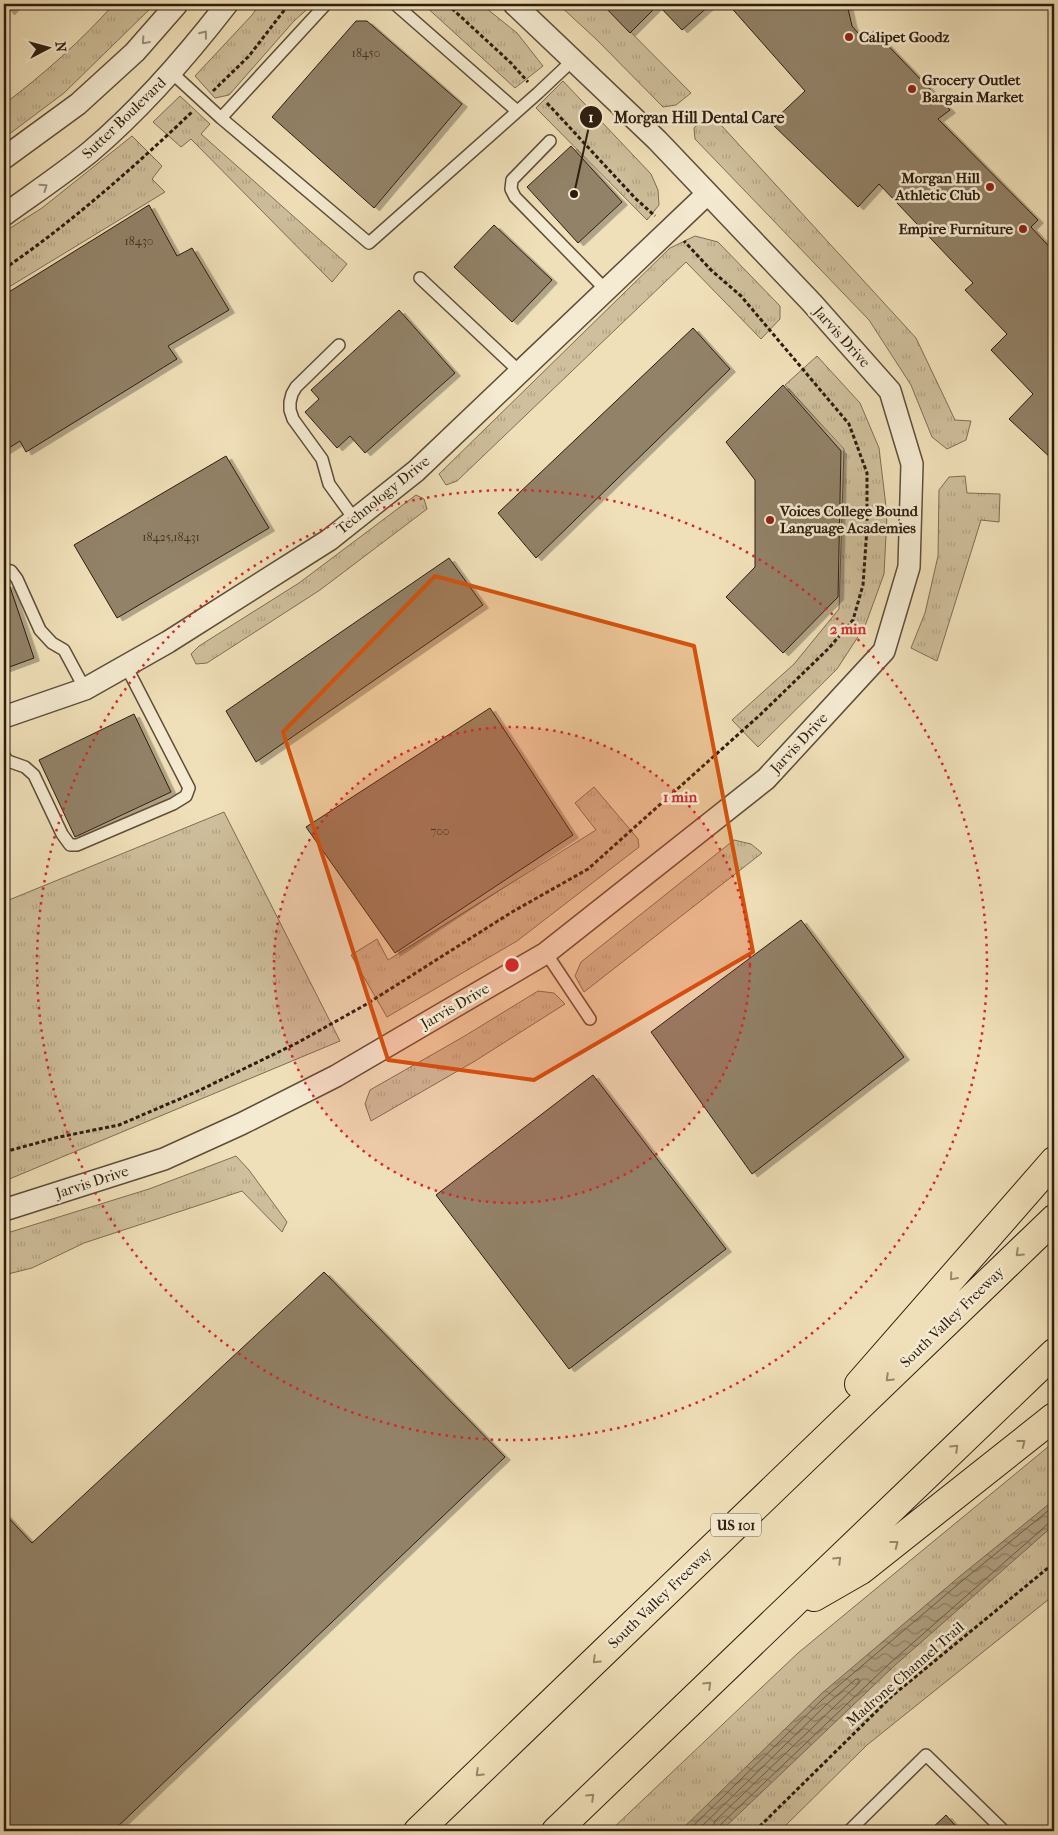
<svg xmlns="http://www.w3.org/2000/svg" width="1058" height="1835" font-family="'IM FELL French Canon',serif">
	<defs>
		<pattern id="grass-tufts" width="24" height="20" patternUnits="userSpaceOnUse" patternTransform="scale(1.25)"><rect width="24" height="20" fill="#cfbf9c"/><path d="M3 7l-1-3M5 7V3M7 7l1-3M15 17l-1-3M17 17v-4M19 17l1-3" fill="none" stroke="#b2a485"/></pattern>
		<pattern id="water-waves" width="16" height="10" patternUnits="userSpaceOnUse" patternTransform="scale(1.25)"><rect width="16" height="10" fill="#ae9e7f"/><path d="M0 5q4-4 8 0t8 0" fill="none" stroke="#8e8066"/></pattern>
		<filter id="shadow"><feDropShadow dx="5.5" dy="3" stdDeviation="0" flood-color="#0004"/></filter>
	</defs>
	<rect width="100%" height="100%" fill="#f0e0b9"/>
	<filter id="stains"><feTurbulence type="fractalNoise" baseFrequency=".004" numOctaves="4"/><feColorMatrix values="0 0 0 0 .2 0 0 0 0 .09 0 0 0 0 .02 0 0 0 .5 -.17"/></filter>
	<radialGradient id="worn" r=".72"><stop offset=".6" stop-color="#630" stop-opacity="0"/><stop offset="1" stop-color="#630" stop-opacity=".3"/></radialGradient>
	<path fill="url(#grass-tufts)" stroke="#7e6e55" d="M 114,4 L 155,4 L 64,93 L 4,138 L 4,104 C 42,76 83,39 114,4 Z
		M 260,4 L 313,4 L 294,21 L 229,95 L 215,98 L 195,76 L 252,15 Z
		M 423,4 L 481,4 L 517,33 L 543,66 L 515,88 Z
		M 558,4 L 603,4 L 691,93 L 676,105 L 663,107 L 597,40 Z
		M 563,81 L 651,174 L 658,190 L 659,205 L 647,220 L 536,108 Z
		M 180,96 L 210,124 L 201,134 L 347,264 L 332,282 L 191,139 L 181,147 L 153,122 Z
		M 710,113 L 916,338 L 955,420 L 971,421 L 966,440 L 947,449 L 932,437 L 911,385 L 869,320 L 695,139 L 694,128 Z
		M 132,136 L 162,166 L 152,179 L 165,192 L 4,290 L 4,232 L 42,208 Z
		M 695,236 L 718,242 L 780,306 L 780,319 L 761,339 L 686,262 L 457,481 L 446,485 L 439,474 L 670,248 Z
		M 817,356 L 860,403 L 879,448 L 887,515 L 884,574 L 865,626 L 837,669 L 758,747 L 732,720 L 794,664 L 839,609 L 844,449 L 785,385 Z
		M 965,476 L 967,493 L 1000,494 L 999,522 L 981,520 L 937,661 L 911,648 L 925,613 L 938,556 L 939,490 L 949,477 Z
		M 416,495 L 424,499 L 427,509 L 320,590 L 207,663 L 196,664 L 191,654 L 199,646 L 299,583 Z
		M 594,787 L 638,839 L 639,847 L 517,941 L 387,1017 L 351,955 L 377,939 L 388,960 L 596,830 L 575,803 Z
		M 224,812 L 340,1041 L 7,1180 L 4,1163 L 4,902 Z
		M 734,840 L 751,844 L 762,853 L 584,992 L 575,976 L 581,962 Z
		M 538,991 L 554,993 L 565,1004 L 475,1061 L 371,1121 L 365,1104 L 370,1090 L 463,1037 Z
		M 236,1156 L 249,1170 L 287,1222 L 282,1232 L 242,1191 L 84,1243 L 32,1268 L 4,1275 L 4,1234 L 149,1189 Z
		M 1054,1442 L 1054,1595 L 867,1745 L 780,1831 L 610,1831 L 798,1653 Z"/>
	<path fill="url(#water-waves)" stroke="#7a6a52" d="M 1054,1500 L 1054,1525 L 893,1667 L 721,1831 L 680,1831 L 821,1694 L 959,1577 Z"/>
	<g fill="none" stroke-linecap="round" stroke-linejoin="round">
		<path stroke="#6e5e46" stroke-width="1" d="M 688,1831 L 824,1698 L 962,1581 L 1054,1506
			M 697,1831 L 828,1703 L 856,1679 L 859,1679 L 859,1683 L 715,1821 L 712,1831
			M 718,1831 L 720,1825 L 890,1663 L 1049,1523 L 1054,1521"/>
	</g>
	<path fill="#928267" stroke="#2d1d0e" filter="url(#shadow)" d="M 4,4 L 17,4 L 9,12 L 4,6 Z
		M 602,4 L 711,4 L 682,30 L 658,5 L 630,33 Z
		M 728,4 L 847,4 L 852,26 L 864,40 L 874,31 L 950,110 L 938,119 L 1038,220 L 1031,227 L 1054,252 L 1054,461 L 1009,419 L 1033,394 L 991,350 L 1007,334 L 965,290 L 973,283 L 879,184 L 858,207 L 771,123 L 805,91 Z
		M 356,21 L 367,21 L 462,104 L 374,208 L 272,117 Z
		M 571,146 L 622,202 L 578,243 L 527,187 Z
		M 149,205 L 177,256 L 192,248 L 229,310 L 168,346 L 177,359 L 26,452 L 20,441 L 4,451 L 4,295 Z
		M 494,225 L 552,280 L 512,322 L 454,267 Z
		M 399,310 L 455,373 L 365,453 L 350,436 L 337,448 L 305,412 L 319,399 L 311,390 Z
		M 693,328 L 730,369 L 536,558 L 498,513 Z
		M 783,385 L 841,451 L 838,597 L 783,653 L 726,597 L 755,567 L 755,480 L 726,442 Z
		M 226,456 L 269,528 L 117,618 L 74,545 Z
		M 449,558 L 483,605 L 256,762 L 226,711 Z
		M 9,584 L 34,658 L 4,669 L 4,585 Z
		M 490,708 L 573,835 L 395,953 L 306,827 Z
		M 134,714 L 171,792 L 75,837 L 39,760 Z
		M 801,920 L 904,1057 L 752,1174 L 651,1032 Z
		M 593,1075 L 726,1249 L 569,1369 L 436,1195 Z
		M 324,1272 L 505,1457 L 113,1831 L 4,1831 L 4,1513 L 32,1543 Z
		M 946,1815 L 960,1831 L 929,1831 Z"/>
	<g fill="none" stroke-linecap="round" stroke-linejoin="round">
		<g stroke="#5e4e39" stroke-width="14">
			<path id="lane" d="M 395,4 L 517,111
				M 171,72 L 221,118 L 369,243 L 538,93 L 573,60
				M 221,118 L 326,4
				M 550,141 L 512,180 L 511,189 L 515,197 L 606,290
				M 420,278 L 520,372
				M 339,345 L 296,387 L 292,394 L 290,402 L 290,410 L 293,419 L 322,459 L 329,484 L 355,520
				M 4,570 L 11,571 L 17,579 L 40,630 L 52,643 L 64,650 L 85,689
				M 4,756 L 8,761 L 25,767 L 34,775 L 62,834 L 70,845 L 77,845 L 173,804 L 186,796 L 189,788 L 126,666
				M 546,953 L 590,1019
				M 849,1831 L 926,1755 L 1004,1831"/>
		</g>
		<g stroke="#5e4e39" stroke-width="24">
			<path id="street" d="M 4,158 L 78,104 L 135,52 L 177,4
				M 4,215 C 33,194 63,174 90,152 C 142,108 186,57 227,4
				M 4,717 L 85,689 L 168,642 L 329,540 L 416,471 L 707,194
				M 4,1210 L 164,1159 L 241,1124 L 336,1076 L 546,953 L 766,779 L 884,651 L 909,567 L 912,464 L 890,391 L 812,303 L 657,140 L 514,4"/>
		</g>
		<g stroke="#2d1d0e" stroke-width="30">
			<path id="highway" d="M 859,1384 L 1054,1161
				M 814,1597 L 861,1570 L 1054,1417
				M 418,1831 L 1054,1219
				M 556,1831 L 1054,1353"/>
		</g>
		<path stroke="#2d1d0e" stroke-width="3" stroke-dasharray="4 2.5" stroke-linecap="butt" d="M 447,4 L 511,63 L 528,82
			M 213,91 L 249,56 L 289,4
			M 547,103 L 635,198 L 655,216
			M 4,269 C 71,223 133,168 192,112
			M 4,1152 L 59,1137 L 119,1125 L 196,1092 L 297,1043 L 365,1005 L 512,912 L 588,869 L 761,714 L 829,648 L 853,620 L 863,585 L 867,528 L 867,473 L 849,424 L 741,296 L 711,270 L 684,241
			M 755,1831 L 892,1696 L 1054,1563"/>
		<use href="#lane" stroke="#f5ebd2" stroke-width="11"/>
		<use href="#street" stroke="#f5ebd2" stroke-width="21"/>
		<use href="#highway" stroke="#f0e0b9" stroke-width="28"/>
	</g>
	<defs><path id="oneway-chevron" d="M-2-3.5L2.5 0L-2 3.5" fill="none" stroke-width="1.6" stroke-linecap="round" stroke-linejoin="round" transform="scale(1.25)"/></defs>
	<g stroke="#9b8e7a">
		<use href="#oneway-chevron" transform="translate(204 34) rotate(-52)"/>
		<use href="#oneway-chevron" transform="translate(145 41) rotate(131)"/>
		<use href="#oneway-chevron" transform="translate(44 187) rotate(-35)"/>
	</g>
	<g stroke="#98886c">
		<use href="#oneway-chevron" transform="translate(1019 1253) rotate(136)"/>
		<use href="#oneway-chevron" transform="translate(953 1277) rotate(131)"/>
		<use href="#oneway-chevron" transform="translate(889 1378) rotate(136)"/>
		<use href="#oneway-chevron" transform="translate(1022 1443) rotate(-38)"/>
		<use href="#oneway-chevron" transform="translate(955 1448) rotate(-44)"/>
		<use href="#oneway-chevron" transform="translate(895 1544) rotate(-38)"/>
		<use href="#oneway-chevron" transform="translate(838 1560) rotate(-44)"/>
		<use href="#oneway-chevron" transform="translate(596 1660) rotate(136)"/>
		<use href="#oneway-chevron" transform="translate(708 1685) rotate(-44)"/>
		<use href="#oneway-chevron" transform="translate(479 1773) rotate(136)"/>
		<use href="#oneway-chevron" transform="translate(591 1797) rotate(-44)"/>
	</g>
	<path fill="#d5530c" fill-opacity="0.2" stroke="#d5530c" stroke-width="4" stroke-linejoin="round" d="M 435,576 L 694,646 L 753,952 L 534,1080 L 388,1060 L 283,732 Z"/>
	<circle cx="512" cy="965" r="238" fill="#d62828" fill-opacity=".12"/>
	<g fill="none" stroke="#d62828" stroke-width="2.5" stroke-dasharray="2.5 5">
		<circle cx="512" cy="965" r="238"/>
		<circle cx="512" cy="965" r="475"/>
	</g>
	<g fill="#8f2418" stroke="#f5ebd2" stroke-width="2">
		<circle cx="849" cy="37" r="5"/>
		<circle cx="912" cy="89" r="5"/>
		<circle cx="990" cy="187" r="5"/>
		<circle cx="1023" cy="229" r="5"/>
		<circle cx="770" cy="520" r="5"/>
	</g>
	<g text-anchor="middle" stroke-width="5" stroke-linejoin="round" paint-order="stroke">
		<g font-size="12" fill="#463624">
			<text x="366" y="57">18450</text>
			<text x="139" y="245">18430</text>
			<text x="171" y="541">18425,18431</text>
			<text x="440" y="835">700</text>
		</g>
		<rect fill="#f5ebd2" stroke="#695b49" stroke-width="1" x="711" y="1513.5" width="50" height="23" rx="4"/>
		<g font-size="14" font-weight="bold" fill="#2d1d0e">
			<text x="736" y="1530">US 101</text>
		</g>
		<g font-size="15" font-weight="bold" fill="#2d1d0e" stroke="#f5ebd2" text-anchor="start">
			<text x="859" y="42">Calipet Goodz</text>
			<text x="922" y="85">Grocery Outlet<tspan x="922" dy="17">Bargain Market</tspan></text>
			<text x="980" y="183" text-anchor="end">Morgan Hill<tspan x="980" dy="17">Athletic Club</tspan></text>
			<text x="1013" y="234" text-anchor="end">Empire Furniture</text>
			<text x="780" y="516">Voices College Bound<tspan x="780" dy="17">Language Academies</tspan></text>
		</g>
		<g font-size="15" fill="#2d1d0e" stroke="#f5ebd2">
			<text transform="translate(124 118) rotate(-44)" y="5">Sutter Boulevard</text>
			<text transform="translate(842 337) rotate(48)" y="5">Jarvis Drive</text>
			<text transform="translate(383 495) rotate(-39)" y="5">Technology Drive</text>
			<text transform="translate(799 743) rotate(-47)" y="5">Jarvis Drive</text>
			<text transform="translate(455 1006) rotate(-30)" y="5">Jarvis Drive</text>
			<text transform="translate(92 1182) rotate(-18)" y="5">Jarvis Drive</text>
			<text transform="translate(952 1317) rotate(-44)" y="5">South Valley Freeway</text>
			<text transform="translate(660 1598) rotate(-44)" y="5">South Valley Freeway</text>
			<text transform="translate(905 1674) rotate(-41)" y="5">Madrone Channel Trail</text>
		</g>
	</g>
	<circle cx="512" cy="965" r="8" fill="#d62828" stroke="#f5ebd2" stroke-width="2.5"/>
	<g font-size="15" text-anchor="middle" font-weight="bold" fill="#d62828" stroke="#f5ebd2" stroke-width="5" stroke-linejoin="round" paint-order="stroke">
		<text x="848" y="634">2 min</text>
		<text x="680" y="802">1 min</text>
	</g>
	<path fill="none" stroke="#2d1d0e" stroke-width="2" d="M574 194L591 117"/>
	<g fill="#2d1d0e" stroke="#f5ebd2" stroke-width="2">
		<circle cx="574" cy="194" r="5"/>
		<circle cx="591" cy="117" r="12"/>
	</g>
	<g font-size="15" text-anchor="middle" font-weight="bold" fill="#fff">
		<text x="591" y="122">1</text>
	</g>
	<g font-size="16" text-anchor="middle" font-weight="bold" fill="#2d1d0e" stroke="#f5ebd2" stroke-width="5" stroke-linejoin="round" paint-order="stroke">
		<text x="699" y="123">Morgan Hill Dental Care</text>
	</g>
	<rect width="1058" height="1835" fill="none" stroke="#f0e0b9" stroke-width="20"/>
	<rect x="5" y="5" width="1048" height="1825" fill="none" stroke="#2d1d0e" stroke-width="2.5"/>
	<rect x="10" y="10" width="1038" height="1815" fill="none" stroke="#2d1d0e"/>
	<g transform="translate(48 48) rotate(84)" stroke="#f5ebd2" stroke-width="4" paint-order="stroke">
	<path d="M0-4L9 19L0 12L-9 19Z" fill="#2d1d0e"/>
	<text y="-8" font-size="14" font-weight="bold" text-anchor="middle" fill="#2d1d0e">N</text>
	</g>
	<rect width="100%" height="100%" filter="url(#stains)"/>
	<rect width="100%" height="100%" fill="url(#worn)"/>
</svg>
